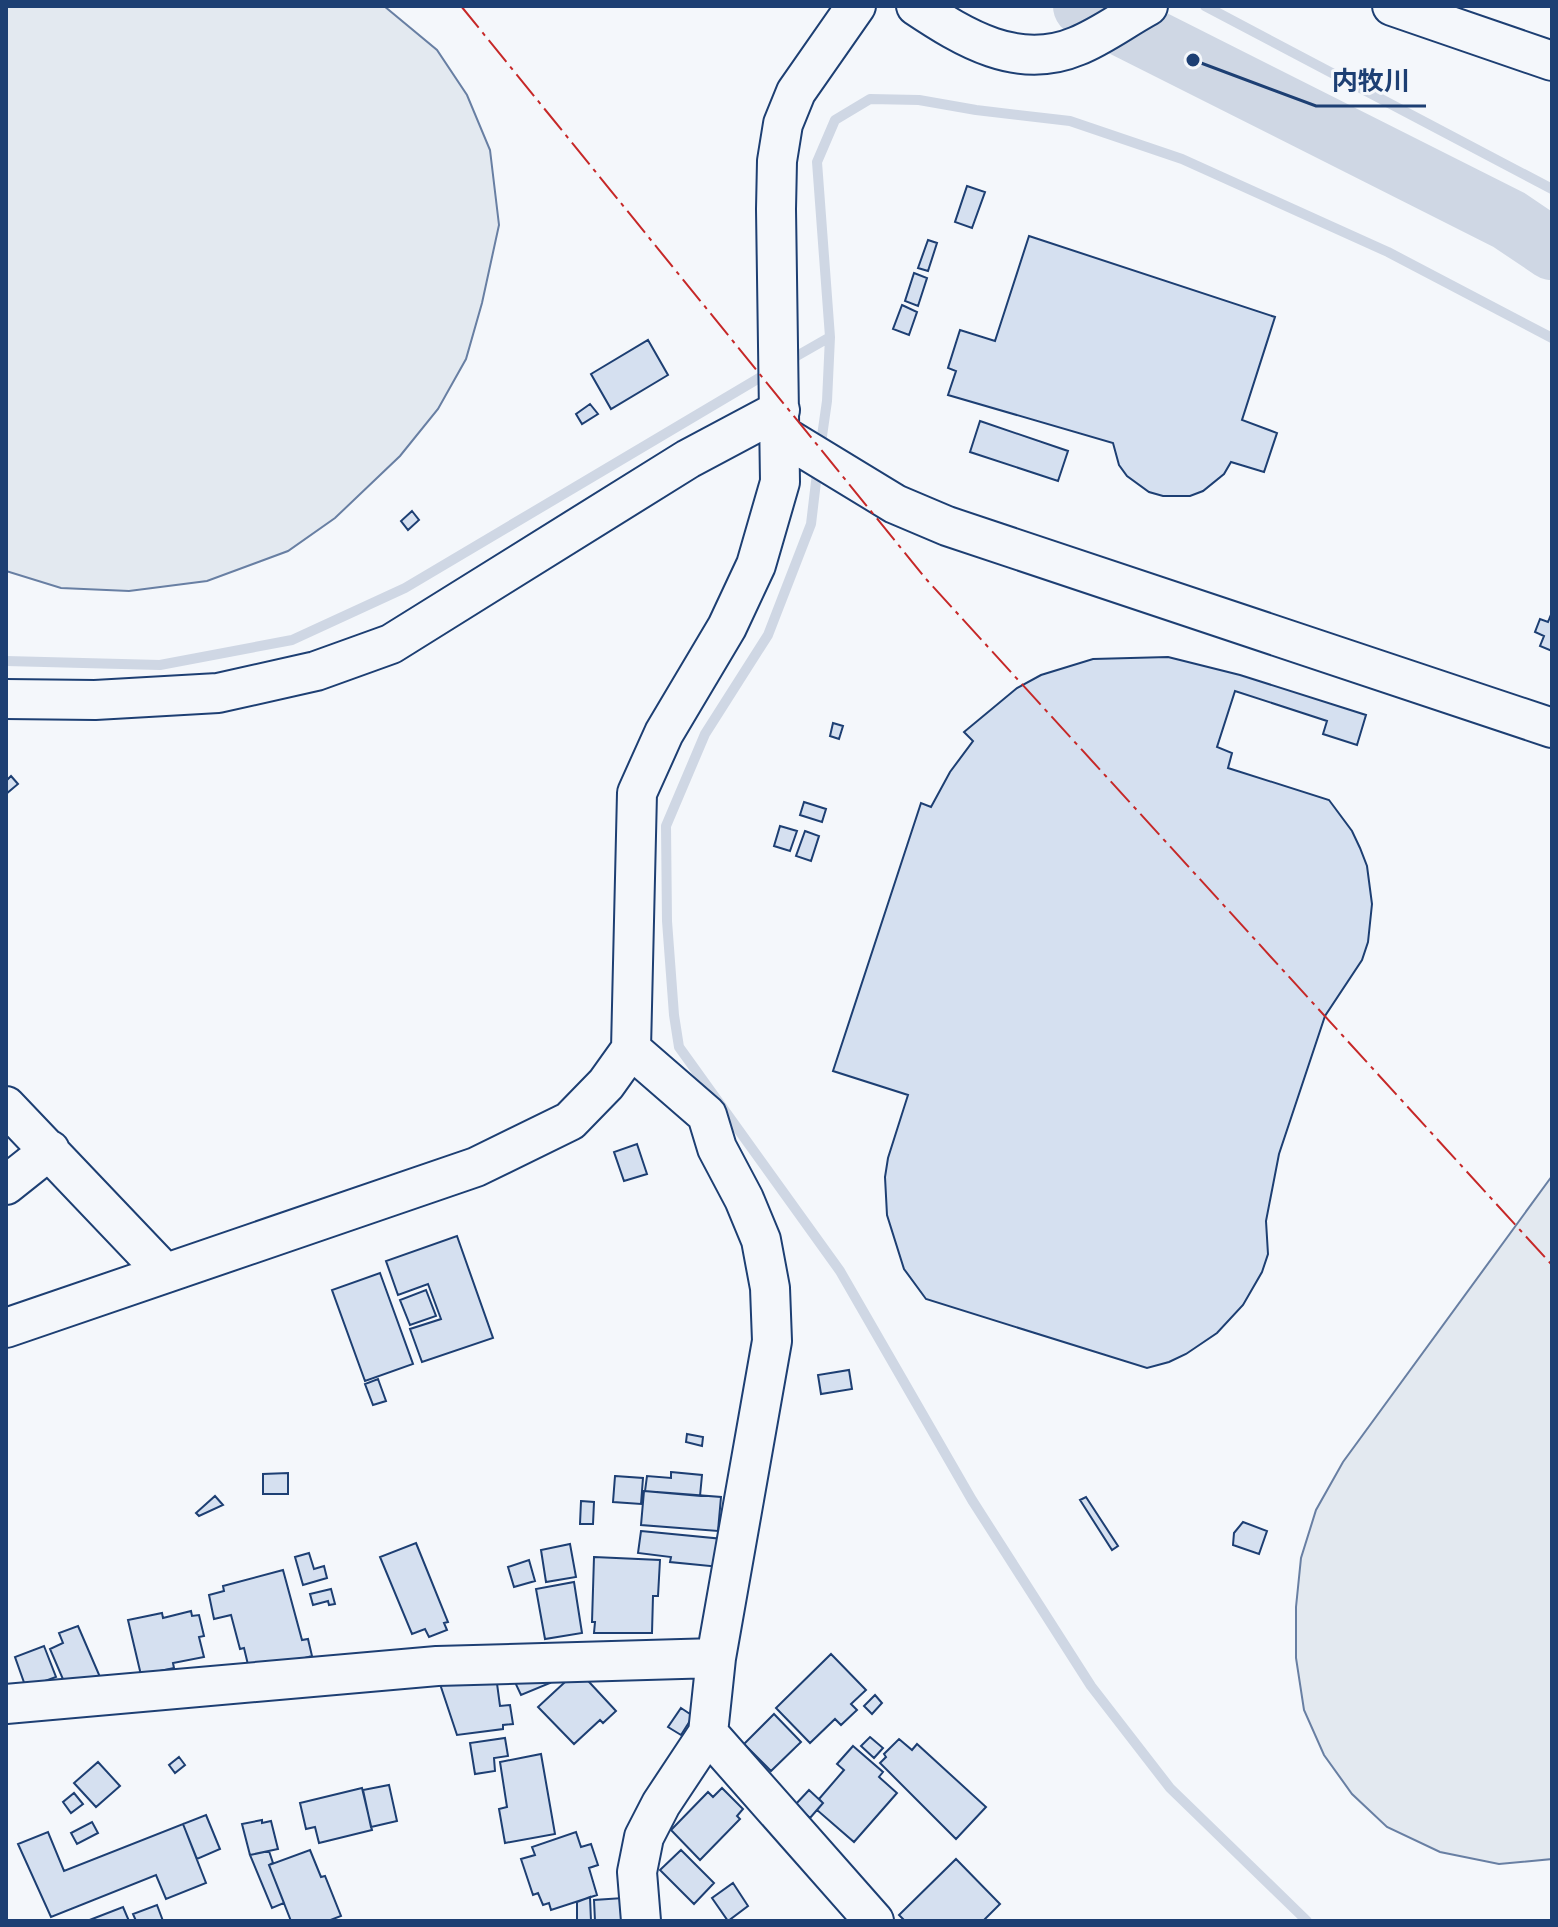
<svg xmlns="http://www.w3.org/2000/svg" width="1558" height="1927" font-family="Helvetica,'Noto Sans JP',sans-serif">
	<rect width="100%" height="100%" fill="#f4f7fb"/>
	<path fill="#e3e9f0" stroke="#687fa3" stroke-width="2" d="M 6,6 L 384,6 L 437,50 L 467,95 L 490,150 L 499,225 L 482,303 L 466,359 L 438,409 L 400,456 L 335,518 L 288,551 L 207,581 L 129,591 L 61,588 L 6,571 Z
		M 1552,1176 L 1552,1859 L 1499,1864 L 1440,1852 L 1387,1827 L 1352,1794 L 1324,1755 L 1304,1710 L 1296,1658 L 1296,1607 L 1301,1558 L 1316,1510 L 1343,1462 Z"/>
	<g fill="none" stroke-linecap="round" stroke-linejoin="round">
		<path stroke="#cfd7e4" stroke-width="10" d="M 1205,6 L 1552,189
			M 788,361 L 830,337
			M 820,450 L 827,401 L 830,337 L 817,162 L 835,120 L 870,99 L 919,100 L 976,110 L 1070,121 L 1182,159 L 1388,252 L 1552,338
			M 818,465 L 811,524 L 768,635 L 705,734 L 666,826 L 667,921 L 674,1015 L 679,1047 L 840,1271 L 972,1500 L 1091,1686 L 1170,1788 L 1307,1921
			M 6,661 L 160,665 L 292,640 L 405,588 L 771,371"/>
		<path stroke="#cfd7e4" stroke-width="62" d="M 1084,6 L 1509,220 L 1552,249"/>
	</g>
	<path fill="#d5e0f0" stroke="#1d3f73" stroke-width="2" d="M 967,186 L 985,192 L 972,228 L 955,222 Z
		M 1029,236 L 1275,317 L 1242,420 L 1277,433 L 1264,472 L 1231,462 L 1224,474 L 1203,491 L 1190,496 L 1163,496 L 1149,492 L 1127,476 L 1119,465 L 1113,443 L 948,395 L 956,371 L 948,368 L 960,330 L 995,341 Z
		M 928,240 L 937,243 L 928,271 L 918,268 Z
		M 914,273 L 927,278 L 918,306 L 905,301 Z
		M 902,305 L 917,312 L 909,335 L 893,329 Z
		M 648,340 L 668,375 L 611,409 L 591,374 Z
		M 590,404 L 598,414 L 582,424 L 576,414 Z
		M 980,421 L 1068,451 L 1058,481 L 970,452 Z
		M 412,511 L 419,520 L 408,530 L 401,521 Z
		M 1552,612 L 1552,651 L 1540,646 L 1544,636 L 1535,632 L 1540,619 L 1548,622 Z
		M 1168,657 L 1240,675 L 1366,715 L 1357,745 L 1323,734 L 1327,721 L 1235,691 L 1217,747 L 1232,753 L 1228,768 L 1329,800 L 1352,831 L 1360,848 L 1367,866 L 1372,904 L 1368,942 L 1362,960 L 1325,1016 L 1279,1154 L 1266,1221 L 1268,1254 L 1262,1272 L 1243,1305 L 1217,1333 L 1186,1354 L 1169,1362 L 1147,1368 L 926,1299 L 904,1269 L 887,1215 L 885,1177 L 888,1158 L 908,1095 L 833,1071 L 921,803 L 931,807 L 950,772 L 973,741 L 964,732 L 1017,688 L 1041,675 L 1093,659 Z
		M 833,723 L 843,726 L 839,739 L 830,736 Z
		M 11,776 L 18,784 L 6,794 L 6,781 Z
		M 804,802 L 826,809 L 822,822 L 800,815 Z
		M 780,826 L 797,831 L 790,851 L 774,846 Z
		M 805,831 L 819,836 L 811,861 L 796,856 Z
		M 637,1144 L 647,1174 L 624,1181 L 614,1152 Z
		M 457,1236 L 493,1338 L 422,1362 L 410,1329 L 441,1319 L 428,1284 L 398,1295 L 386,1261 Z
		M 380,1273 L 413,1364 L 365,1381 L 332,1290 Z
		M 426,1290 L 436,1316 L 410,1325 L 400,1300 Z
		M 849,1370 L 852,1389 L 821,1394 L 818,1375 Z
		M 378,1379 L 386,1401 L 373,1405 L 365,1384 Z
		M 687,1434 L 703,1437 L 702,1446 L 686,1442 Z
		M 671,1472 L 702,1475 L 700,1496 L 645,1491 L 647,1476 L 671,1478 Z
		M 288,1473 L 288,1494 L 263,1494 L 263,1474 Z
		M 615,1476 L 643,1478 L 641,1504 L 613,1502 Z
		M 644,1491 L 721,1497 L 718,1531 L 641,1525 Z
		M 215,1496 L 223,1505 L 199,1516 L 196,1513 Z
		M 1086,1497 L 1118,1546 L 1112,1550 L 1080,1500 Z
		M 581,1501 L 594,1502 L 593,1524 L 580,1524 Z
		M 1243,1522 L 1267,1531 L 1259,1554 L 1233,1545 L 1234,1533 Z
		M 641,1531 L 723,1539 L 720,1567 L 670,1562 L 671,1557 L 638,1553 Z
		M 416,1543 L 448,1622 L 444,1623 L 447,1630 L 429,1637 L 425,1629 L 412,1634 L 380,1557 Z
		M 570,1544 L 576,1577 L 546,1582 L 541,1550 Z
		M 309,1553 L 314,1569 L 324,1566 L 327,1578 L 303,1585 L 295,1557 Z
		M 594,1557 L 660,1560 L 658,1596 L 653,1596 L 652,1633 L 594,1633 L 595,1622 L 592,1622 Z
		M 529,1560 L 535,1581 L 514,1587 L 508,1567 Z
		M 283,1570 L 302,1640 L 308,1639 L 312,1656 L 250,1673 L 244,1648 L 240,1649 L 231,1615 L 214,1619 L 209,1595 L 224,1591 L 223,1586 Z
		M 574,1582 L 582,1633 L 545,1639 L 536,1589 Z
		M 331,1589 L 335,1604 L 329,1605 L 328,1601 L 313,1605 L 310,1594 Z
		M 191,1611 L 192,1616 L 199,1615 L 204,1636 L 199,1637 L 204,1657 L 173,1663 L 174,1668 L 141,1675 L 128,1620 L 162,1613 L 163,1618 Z
		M 78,1626 L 100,1677 L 68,1691 L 50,1649 L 63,1643 L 59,1633 Z
		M 44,1646 L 56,1677 L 26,1688 L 15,1657 Z
		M 831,1654 L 866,1690 L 851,1704 L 857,1710 L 841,1725 L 835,1719 L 810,1743 L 776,1708 Z
		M 544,1669 L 550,1683 L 521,1695 L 513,1678 Z
		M 578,1670 L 616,1711 L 603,1723 L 600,1720 L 574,1744 L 538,1707 Z
		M 496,1676 L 500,1706 L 510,1705 L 513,1724 L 503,1725 L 503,1729 L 457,1735 L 440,1684 Z
		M 875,1695 L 882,1703 L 872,1714 L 864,1706 Z
		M 681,1708 L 693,1716 L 681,1735 L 668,1727 Z
		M 774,1714 L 801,1742 L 771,1771 L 744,1744 Z
		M 870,1737 L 883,1748 L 874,1758 L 861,1746 Z
		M 505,1738 L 508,1756 L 494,1758 L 495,1771 L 475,1774 L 470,1743 Z
		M 899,1739 L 912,1750 L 917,1744 L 986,1807 L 956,1839 L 880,1763 L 886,1757 L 884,1754 Z
		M 853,1746 L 883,1772 L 879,1777 L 897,1793 L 854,1842 L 817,1810 L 823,1803 L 819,1799 L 844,1770 L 837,1764 Z
		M 541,1754 L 555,1834 L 505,1843 L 499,1809 L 507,1807 L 500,1762 Z
		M 179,1757 L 185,1765 L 175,1773 L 169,1765 Z
		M 98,1762 L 120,1786 L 96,1807 L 74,1783 Z
		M 389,1785 L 397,1821 L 371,1827 L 363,1790 Z
		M 362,1788 L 372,1830 L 319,1843 L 315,1827 L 306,1829 L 300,1803 Z
		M 722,1788 L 743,1809 L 737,1816 L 740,1819 L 700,1860 L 671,1830 L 708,1792 L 713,1797 Z
		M 809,1790 L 823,1803 L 810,1818 L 795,1805 Z
		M 74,1793 L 83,1804 L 71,1813 L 63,1802 Z
		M 206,1815 L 220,1849 L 197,1859 L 183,1824 Z
		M 262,1820 L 262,1823 L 271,1821 L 278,1849 L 250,1855 L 242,1824 Z
		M 92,1822 L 98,1833 L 77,1844 L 71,1833 Z
		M 183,1824 L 206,1883 L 166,1899 L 156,1875 L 51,1917 L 18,1844 L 48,1832 L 64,1871 Z
		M 576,1832 L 581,1847 L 591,1844 L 598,1865 L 589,1868 L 597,1895 L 551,1910 L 549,1903 L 543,1905 L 538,1893 L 533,1895 L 521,1859 L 535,1855 L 532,1847 Z
		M 310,1850 L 321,1877 L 325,1876 L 341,1916 L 328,1921 L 291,1921 L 269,1865 Z
		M 681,1850 L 714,1883 L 694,1904 L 660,1870 Z
		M 269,1851 L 273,1863 L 269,1865 L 284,1903 L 272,1908 L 250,1855 Z
		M 956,1859 L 1000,1904 L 983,1921 L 905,1921 L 899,1915 Z
		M 733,1883 L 748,1906 L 728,1921 L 712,1898 Z
		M 590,1897 L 591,1921 L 577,1921 L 577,1902 Z
		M 623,1898 L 624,1921 L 595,1921 L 594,1900 Z
		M 157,1905 L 163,1921 L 136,1921 L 133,1914 Z
		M 123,1907 L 129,1921 L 87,1921 Z"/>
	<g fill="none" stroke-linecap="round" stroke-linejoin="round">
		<g stroke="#1d3f73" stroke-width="42">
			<path id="minor" d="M 916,6 C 964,38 1018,71 1077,46 C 1102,36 1124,19 1148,6
				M 1392,6 L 1552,61
				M 780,434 L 895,504 L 947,526 L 1552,728
				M 6,699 L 95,700 L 218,693 L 316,671 L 391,644 L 688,459 L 780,410
				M 631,1049 L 707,1115 L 717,1148 L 744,1199 L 761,1240 L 770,1288 L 772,1341 L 716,1658 L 708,1733 L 661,1804 L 644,1837 L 637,1872 L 641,1921
				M 6,1106 L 165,1273
				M 6,1185 L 50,1150
				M 6,1328 L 476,1167 L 570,1121 L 606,1084 L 631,1049 L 637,793 L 664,733 L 727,627 L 756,565 L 780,482 L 776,209 L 777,161 L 783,124 L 796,92 L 856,6
				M 6,1704 L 437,1666 L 716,1658
				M 708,1733 L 874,1921"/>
		</g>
		<use href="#minor" stroke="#f4f7fb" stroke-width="38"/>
		<path stroke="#c62828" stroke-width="2" stroke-dasharray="28 6 4 6" stroke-linecap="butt" d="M 461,6 L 926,579 L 1552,1265"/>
	</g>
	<path fill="none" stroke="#1d3f73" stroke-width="3" d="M1193 60L1316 106H1426"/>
	<circle fill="#1d3f73" stroke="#f4f7fb" stroke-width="3" cx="1193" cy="60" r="8"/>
	<g font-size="26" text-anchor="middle" font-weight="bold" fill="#1d3f73" stroke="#f4f7fb" stroke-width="6" stroke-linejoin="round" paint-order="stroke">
		<text x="1371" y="90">内牧川</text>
	</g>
	<rect width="1558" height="1927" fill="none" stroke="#1d3f73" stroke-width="16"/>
</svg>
